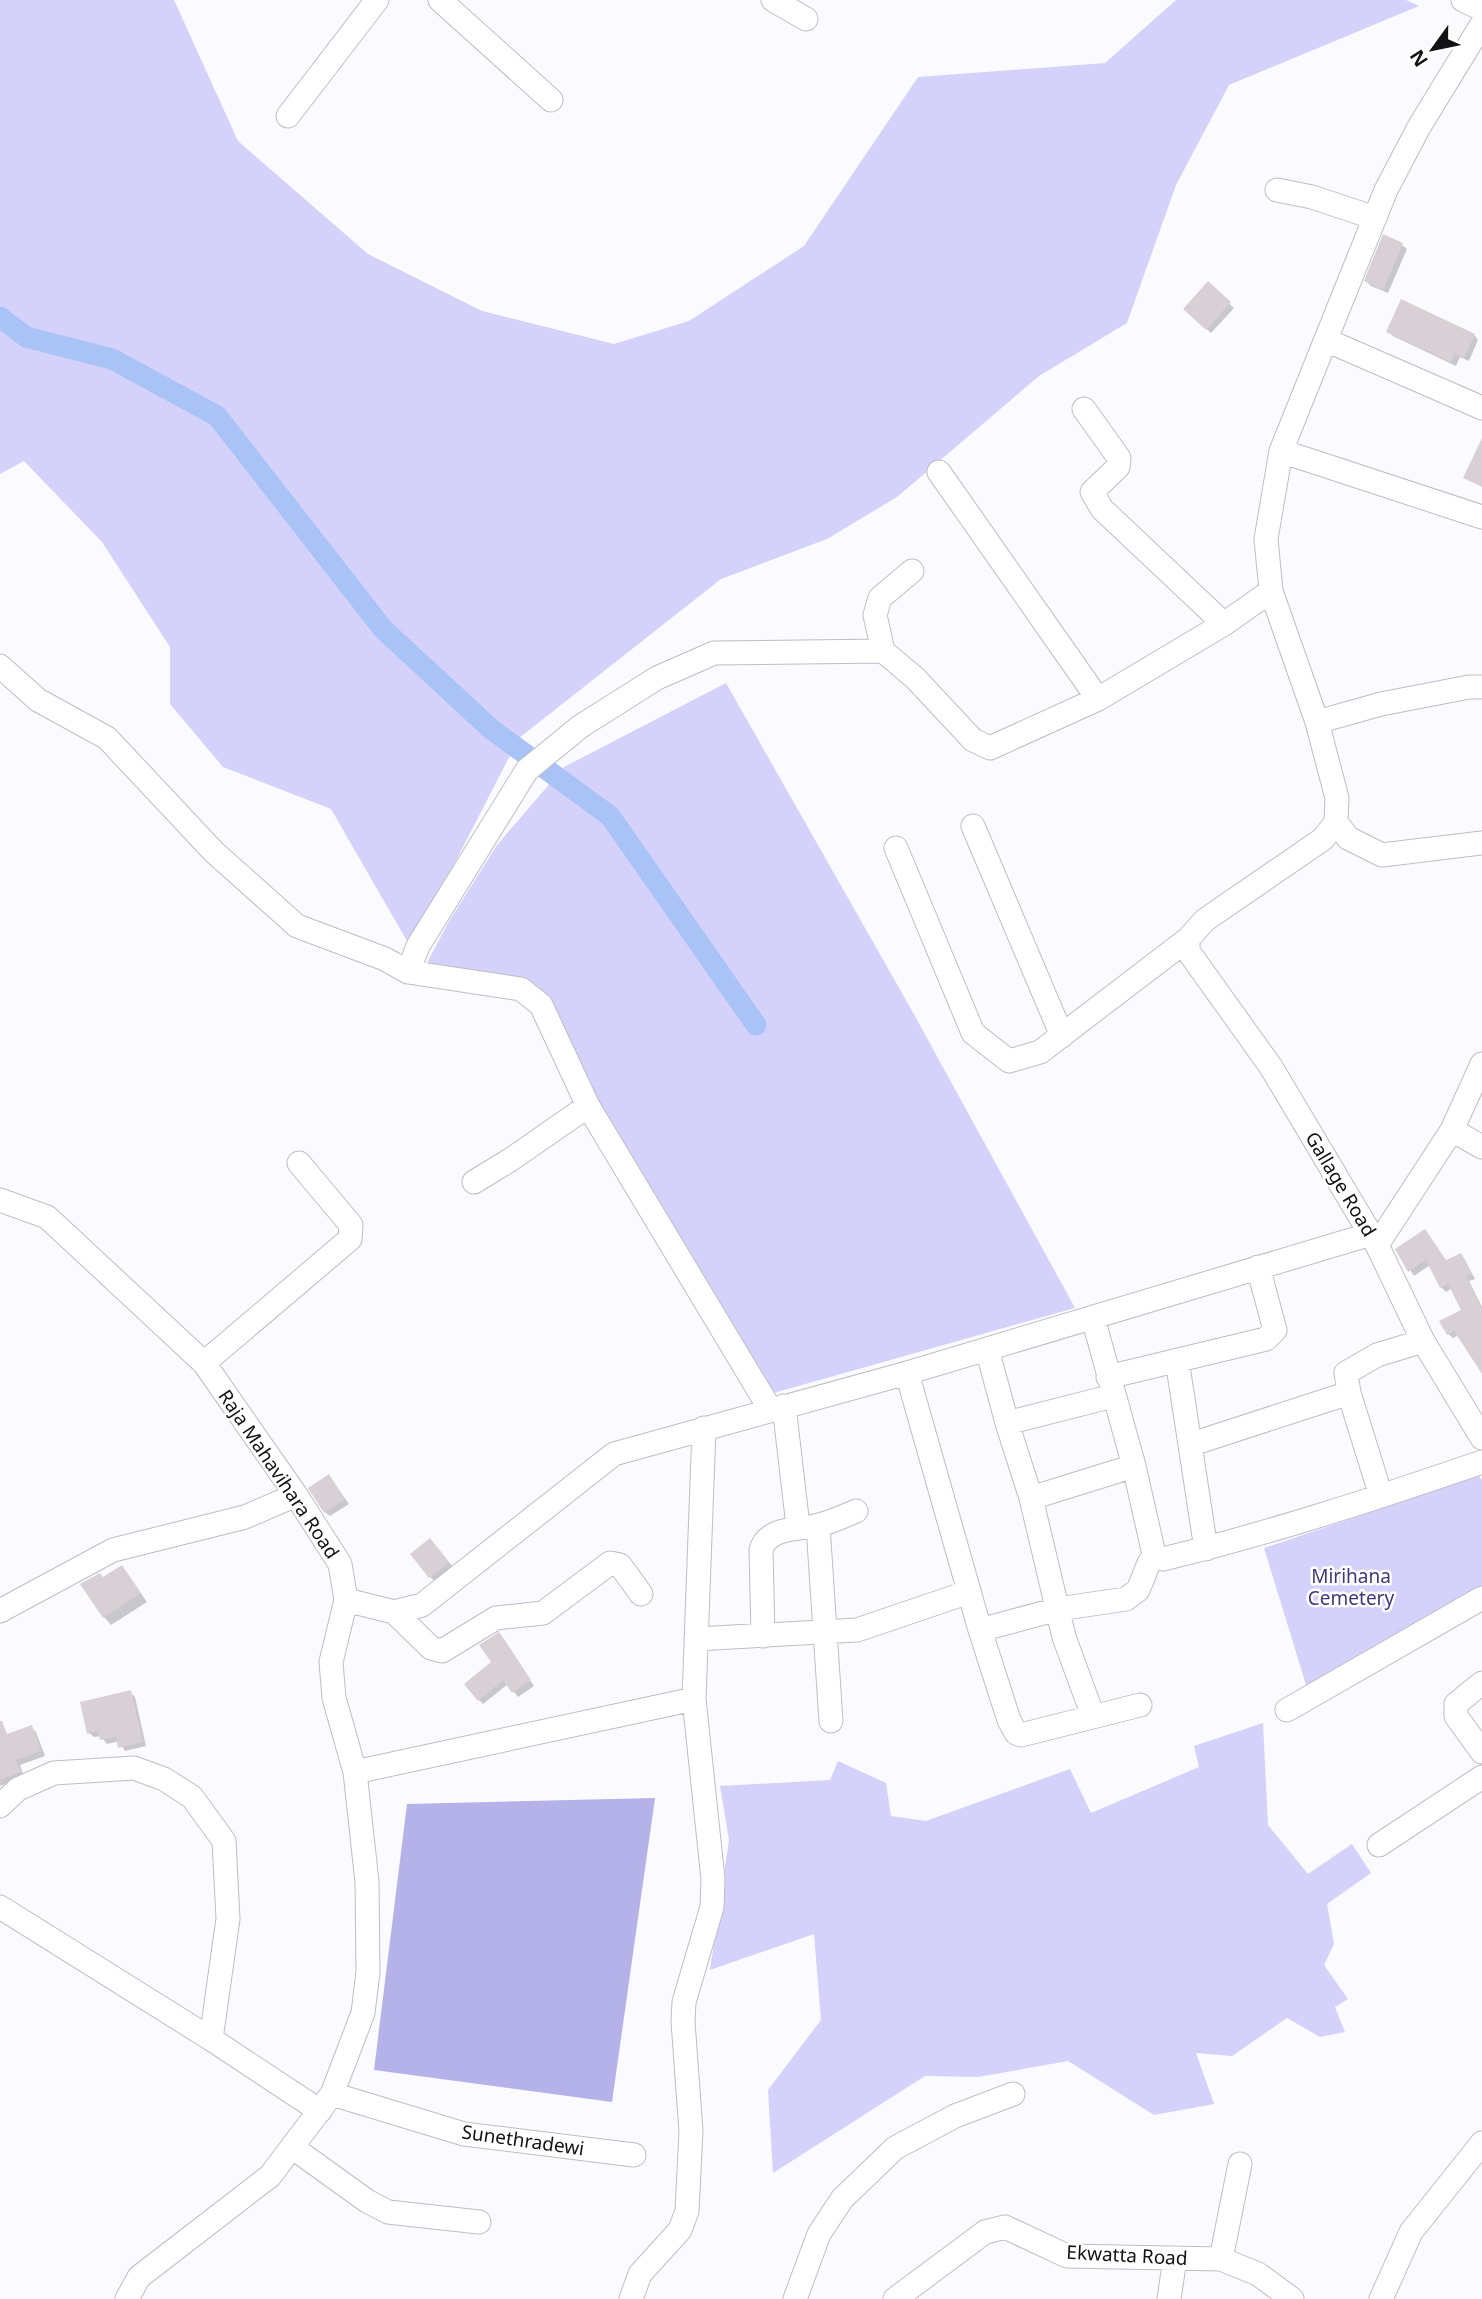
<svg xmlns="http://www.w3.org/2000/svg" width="1482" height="2299" font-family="'Noto Sans',sans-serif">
	<rect width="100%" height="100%" fill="#fafaff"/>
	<path fill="#d4d2fb" d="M 0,0 L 174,0 L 238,141 L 368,254 L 482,311 L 614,344 L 689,321 L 804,246 L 918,77 L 1105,63 L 1176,0 L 1406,0 L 1419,6 L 1229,85 L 1176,185 L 1127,323 L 1039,376 L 897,497 L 827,539 L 721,579 L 519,738 L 411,948 L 331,809 L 223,767 L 170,704 L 170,647 L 102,542 L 24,461 L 0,474 Z
		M 726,683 L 911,1009 L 1075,1308 L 759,1397 L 523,982 L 427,963 L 448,923 L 497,845 L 564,767 Z
		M 1479,1476 L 1482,1480 L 1482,1587 L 1307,1688 L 1264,1548 Z
		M 1263,1723 L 1268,1825 L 1308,1874 L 1352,1844 L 1371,1873 L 1327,1904 L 1334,1944 L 1324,1965 L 1348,1999 L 1335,2007 L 1345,2032 L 1320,2037 L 1287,2018 L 1232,2056 L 1196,2053 L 1214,2104 L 1154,2115 L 1068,2061 L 978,2077 L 925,2076 L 773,2173 L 768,2090 L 821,2020 L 814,1934 L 710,1970 L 729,1840 L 720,1786 L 830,1780 L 838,1761 L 886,1783 L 891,1816 L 926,1821 L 1070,1769 L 1091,1813 L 1199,1767 L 1194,1746 Z"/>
	<path fill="#b5b2ea" d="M 655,1798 L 612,2102 L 374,2070 L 407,1804 Z"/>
	<path fill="#0003" d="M 1402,245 L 1407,249 L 1388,293 L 1371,286 L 1366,281 Z
		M 1208,284 L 1234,308 L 1211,333 L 1185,309 Z
		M 1388,332 L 1474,335 L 1478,340 L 1469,361 L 1460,357 L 1456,366 L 1393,336 Z
		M 1397,1250 L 1447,1262 L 1461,1255 L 1465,1260 L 1475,1279 L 1469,1281 L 1482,1307 L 1482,1344 L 1459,1335 L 1453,1338 L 1448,1334 L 1463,1310 L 1452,1288 L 1446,1292 L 1441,1287 L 1430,1265 L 1414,1276 Z
		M 329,1476 L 349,1504 L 330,1516 L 325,1512 Z
		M 435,1545 L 453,1567 L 435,1581 L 430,1577 Z
		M 122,1567 L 147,1602 L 111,1625 L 104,1617 L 104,1579 Z
		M 504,1639 L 534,1686 L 518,1697 L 508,1684 L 483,1704 L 479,1700 Z
		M 130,1692 L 135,1697 L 146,1746 L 125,1751 L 119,1741 L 107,1744 L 101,1736 L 94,1737 L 89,1733 Z
		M 31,1727 L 36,1732 L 45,1756 L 20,1765 L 24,1777 L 0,1786 L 0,1739 Z"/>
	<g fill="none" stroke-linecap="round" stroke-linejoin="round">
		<path stroke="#aac3f7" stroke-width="21" d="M 0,317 L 26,337 L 112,359 L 217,416 L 383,629 L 491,729 L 610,816 L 756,1025"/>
	</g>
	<path fill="#d9d0d5" d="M 1383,234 L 1403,243 L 1383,290 L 1364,281 Z
		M 1208,281 L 1231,302 L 1206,330 L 1183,309 Z
		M 1401,299 L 1475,334 L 1464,358 L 1455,353 L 1451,362 L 1386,332 Z
		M 1482,438 L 1482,487 L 1463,478 Z
		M 1425,1229 L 1446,1260 L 1461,1253 L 1472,1274 L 1466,1277 L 1482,1309 L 1482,1374 L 1454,1331 L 1447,1335 L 1439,1321 L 1461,1310 L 1448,1284 L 1440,1288 L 1426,1260 L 1408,1272 L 1395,1249 Z
		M 329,1474 L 345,1499 L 324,1513 L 308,1488 Z
		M 430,1538 L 449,1562 L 429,1578 L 410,1554 Z
		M 122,1565 L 141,1593 L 103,1618 L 80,1584 L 100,1573 L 103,1577 Z
		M 499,1632 L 531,1680 L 512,1693 L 503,1680 L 478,1701 L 464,1684 L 491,1662 L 479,1645 Z
		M 131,1690 L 143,1742 L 118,1748 L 116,1737 L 100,1740 L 98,1731 L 87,1734 L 80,1702 Z
		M 0,1721 L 2,1721 L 7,1734 L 32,1725 L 41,1751 L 16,1760 L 21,1772 L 0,1780 Z"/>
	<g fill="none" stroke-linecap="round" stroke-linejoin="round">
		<g stroke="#bdbdc6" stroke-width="25">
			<path id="minor" d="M 440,0 L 551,100
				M 773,0 L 806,19
				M 1463,0 L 1482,9
				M 288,116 L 377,0
				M 1277,190 L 1312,197 L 1375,218
				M 1326,340 L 1482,408
				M 1084,409 L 1119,458 L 1118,467 L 1092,492 L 1102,509 L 1224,624
				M 1281,451 L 1482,517
				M 939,472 L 1098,699
				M 912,571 L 880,598 L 875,615 L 883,651 L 915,678 L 973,740 L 990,748 L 1098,699 L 1224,624 L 1271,591
				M 0,666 L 38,700 L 107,738 L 214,852 L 297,926 L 385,959 L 408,972 L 521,989 L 541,1005 L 588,1106 L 770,1409
				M 1317,722 L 1381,704 L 1469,687 L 1482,687
				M 1336,822 L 1348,838 L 1382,855 L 1482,843
				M 973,826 L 1062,1036
				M 896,848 L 973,1033 L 1009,1061 L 1040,1052 L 1188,939 L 1205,920 L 1323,839 L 1336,822 L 1337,798 L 1317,722 L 1271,591 L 1266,539 L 1281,451 L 1386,190 L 1419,127 L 1482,24
				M 1188,939 L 1188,951 L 1271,1067 L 1377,1245 L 1423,1341 L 1482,1438
				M 408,972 L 418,946 L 527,770 L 581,726 L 657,678 L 714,653 L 883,651
				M 1452,1130 L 1482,1147
				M 474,1182 L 510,1160 L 588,1106
				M 0,1200 L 47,1217 L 204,1363 L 296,1495 L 340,1564 L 346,1600 L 331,1662 L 334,1698 L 355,1772 L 367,1882 L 368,1972 L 363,2013 L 332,2094 L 270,2176 L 139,2277 L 127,2299
				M 1377,1245 L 1452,1130 L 1482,1064
				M 1093,1318 L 1134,1466 L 1153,1550 L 1156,1556 L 1163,1559 C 1271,1533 1377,1498 1482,1462
				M 987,1349 L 1007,1423 L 1031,1498 L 1064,1637 L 1093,1716
				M 1177,1360 L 1206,1549
				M 204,1363 L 350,1239 L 351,1225 L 299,1163
				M 907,1373 L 980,1630 L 1009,1720 L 1016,1733 L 1021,1735 L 1140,1705
				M 1108,1377 L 1266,1339 L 1275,1330 L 1258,1267
				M 784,1406 L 798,1526
				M 1007,1423 L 1113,1396
				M 1192,1444 L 1349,1393
				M 1381,1496 L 1349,1393 L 1346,1373 L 1377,1355 L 1423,1341
				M 1031,1498 L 1134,1466
				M 818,1526 L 831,1721
				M 346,1600 L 394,1612 L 422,1605 L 614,1454 L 907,1373 L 1371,1234
				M 0,1611 L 113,1550 L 245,1517 L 296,1495
				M 394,1612 L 431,1648 L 442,1651 L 496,1618 L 543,1613 L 610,1563 L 620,1565 L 641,1594
				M 980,1630 L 1058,1609 L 1126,1599 L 1138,1590 L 1149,1563 L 1156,1556
				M 763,1636 L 761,1550 C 768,1526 800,1530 819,1525 C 832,1522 844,1516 856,1511
				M 696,1639 L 857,1630 L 969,1592
				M 1482,1683 L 1456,1704 L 1456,1716 L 1482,1752
				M 1287,1710 L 1482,1598
				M 355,1772 L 694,1699
				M 0,1806 L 18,1789 L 54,1773 L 134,1768 L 164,1779 L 192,1797 L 224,1841 L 228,1919 L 211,2039
				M 1379,1845 L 1482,1777
				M 0,1907 L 211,2039 L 320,2111
				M 332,2094 L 464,2134 L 634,2155
				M 292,2147 L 367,2201 L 388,2212 L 479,2222
				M 1221,2259 L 1240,2164
				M 631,2299 L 640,2274 L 680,2230 L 687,2211 L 691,2131 L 683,2022 L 684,2002 L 712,1907 L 713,1879 L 694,1699 L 704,1428
				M 795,2299 L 819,2234 L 842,2199 L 895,2148 L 955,2116 L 1013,2094
				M 895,2299 L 985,2232 L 1005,2227 L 1067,2256 L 1221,2259 L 1258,2274 L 1292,2299
				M 1169,2299 L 1175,2258
				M 1381,2299 L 1411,2232 L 1482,2143"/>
		</g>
		<use href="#minor" stroke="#fff" stroke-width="23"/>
	</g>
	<g text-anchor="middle" stroke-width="5" stroke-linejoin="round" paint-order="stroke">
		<g font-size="19" fill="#121214" stroke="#fff">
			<text transform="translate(1341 1184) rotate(59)" y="7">Gallage Road</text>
			<text transform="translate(279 1474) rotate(56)" y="7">Raja Mahavihara Road</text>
			<text transform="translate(523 2140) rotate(8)" y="7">Sunethradewi</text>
			<text transform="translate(1127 2255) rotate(3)" y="7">Ekwatta Road</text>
		</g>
		<g font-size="19" fill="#413779" stroke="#fff">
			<text x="1351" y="1583">Mirihana<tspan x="1351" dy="22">Cemetery</tspan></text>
		</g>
	</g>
	<g transform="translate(1433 49) rotate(237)" stroke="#ffffff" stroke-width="5" paint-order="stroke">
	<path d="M0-5L12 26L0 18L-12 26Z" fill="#121214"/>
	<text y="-10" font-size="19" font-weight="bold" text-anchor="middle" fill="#121214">N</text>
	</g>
</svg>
